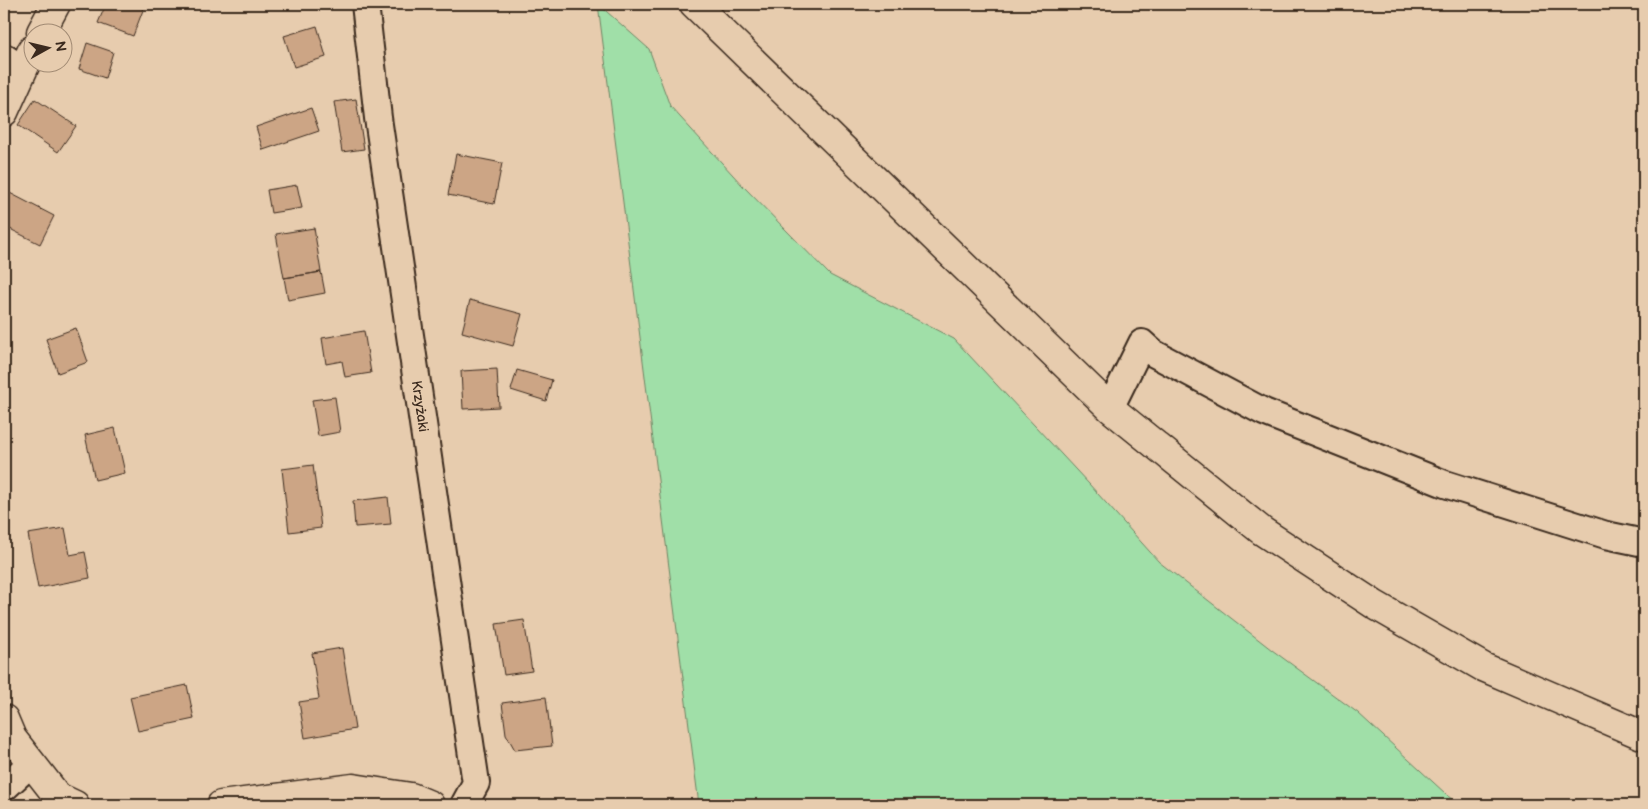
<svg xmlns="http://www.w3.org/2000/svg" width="1648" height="809" font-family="'Balsamiq Sans',sans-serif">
	<rect width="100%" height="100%" fill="#e7ccae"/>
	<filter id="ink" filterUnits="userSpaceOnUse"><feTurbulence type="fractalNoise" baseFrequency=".02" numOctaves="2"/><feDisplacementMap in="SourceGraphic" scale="10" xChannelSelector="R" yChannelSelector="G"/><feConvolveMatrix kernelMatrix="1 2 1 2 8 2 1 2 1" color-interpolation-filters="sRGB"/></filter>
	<g filter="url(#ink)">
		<path fill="#a0dfa8" stroke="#6e8463" d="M 598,4 L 649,49 L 670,106 L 743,186 L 830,275 L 954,339 L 1089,484 L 1159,562 L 1272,650 L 1358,713 L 1458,805 L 699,805 Z"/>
		<path fill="#cca585" stroke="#3b2a1e" d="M 106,4 L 145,5 L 133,36 L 98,23 Z
			M 317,26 L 326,57 L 294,67 L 284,36 Z
			M 87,43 L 113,52 L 105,78 L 79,69 Z
			M 35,99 L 76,126 L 58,152 L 18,125 Z
			M 356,99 L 364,149 L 342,152 L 334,102 Z
			M 311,108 L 319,131 L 263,150 L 256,127 Z
			M 456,154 L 502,163 L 494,204 L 448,195 Z
			M 297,185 L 302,208 L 271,213 L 267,190 Z
			M 4,190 L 54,216 L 40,244 L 4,226 Z
			M 314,228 L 321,272 L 284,278 L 276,234 Z
			M 321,272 L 325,293 L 288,300 L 284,278 Z
			M 470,300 L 522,314 L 513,346 L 462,332 Z
			M 76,328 L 88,362 L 58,373 L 46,339 Z
			M 364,331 L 371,373 L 345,377 L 342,361 L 326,364 L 322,338 Z
			M 497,369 L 499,407 L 463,409 L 461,371 Z
			M 517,370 L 552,380 L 546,401 L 511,390 Z
			M 335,397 L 340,432 L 318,436 L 312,400 Z
			M 115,428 L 125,473 L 95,480 L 85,435 Z
			M 313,465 L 321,528 L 289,532 L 282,469 Z
			M 388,497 L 391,524 L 355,527 L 353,501 Z
			M 65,528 L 70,555 L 85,552 L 90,578 L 38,588 L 28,534 Z
			M 524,620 L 532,671 L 504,675 L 496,624 Z
			M 342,648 L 355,729 L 305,738 L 299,702 L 319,699 L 312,653 Z
			M 187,685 L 194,719 L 138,731 L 130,697 Z
			M 546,697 L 552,746 L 515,750 L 506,734 L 502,703 Z"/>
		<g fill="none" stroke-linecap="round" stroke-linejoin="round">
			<g stroke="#3b2a1e" stroke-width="30">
				<g id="street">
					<path id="s1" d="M 365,4 L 378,118 L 476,783 L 464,805"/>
					<path d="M 4,57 L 23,70"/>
					<path d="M 1110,408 L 1142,343 L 1153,353 L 1264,412 L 1445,484 L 1606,535 L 1644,543"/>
					<path d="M 4,788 L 31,763"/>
				</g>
			</g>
			<g stroke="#3b2a1e" stroke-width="31">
				<path id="secondary" d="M 41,32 L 56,4
					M 4,112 L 32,50
					M 4,719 L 12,738 L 58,797 L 75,805
					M 221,805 L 353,788 L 411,797 L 430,805"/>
			</g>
			<g stroke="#3b2a1e" stroke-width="31">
				<path id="primary" d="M 694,4 L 1110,408 L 1262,531 L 1375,605 L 1483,667 L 1644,736"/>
			</g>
			<use href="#street" stroke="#e7ccae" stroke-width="26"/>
			<use href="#secondary" stroke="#e7ccae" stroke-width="28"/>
			<use href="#primary" stroke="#e7ccae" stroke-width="28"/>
		</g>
	</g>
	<g text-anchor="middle" stroke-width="4.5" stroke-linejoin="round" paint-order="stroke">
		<g font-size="14" fill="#3b2a1e" stroke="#e7ccae">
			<text dy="5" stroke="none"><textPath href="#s1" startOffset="406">Krzyżaki</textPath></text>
		</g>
	</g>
	<rect width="1648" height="809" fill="none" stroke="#e7ccae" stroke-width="20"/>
	<rect x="10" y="10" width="1628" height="789" fill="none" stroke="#3b2a1e" stroke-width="2" filter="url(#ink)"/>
	<g transform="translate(48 48) rotate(82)"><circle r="24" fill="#e7ccae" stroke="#a28b74"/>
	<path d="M0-4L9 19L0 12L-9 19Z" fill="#3b2a1e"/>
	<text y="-8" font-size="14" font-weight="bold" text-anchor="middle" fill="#3b2a1e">N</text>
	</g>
</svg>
